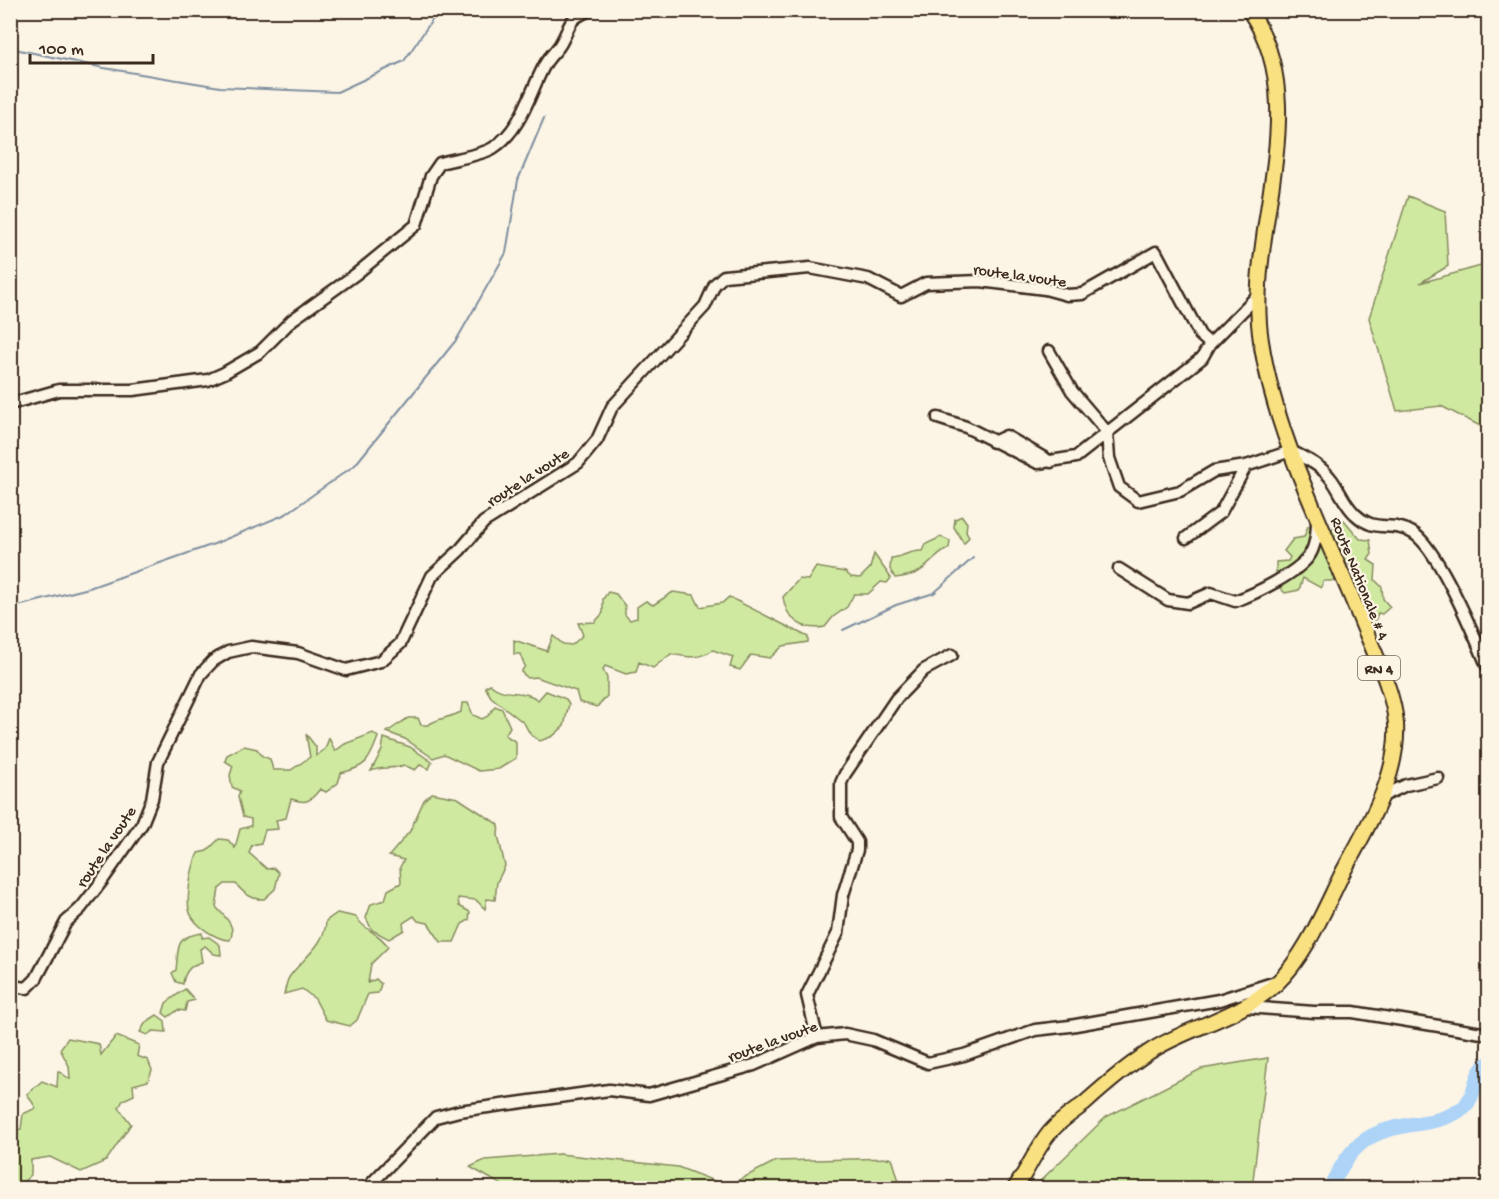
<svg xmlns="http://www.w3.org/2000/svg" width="1499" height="1199" font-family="'Gochi Hand',sans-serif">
	<rect width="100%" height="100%" fill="#fcf5e5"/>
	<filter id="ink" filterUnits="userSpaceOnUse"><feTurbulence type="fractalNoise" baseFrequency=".0167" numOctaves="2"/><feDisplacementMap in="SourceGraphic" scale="12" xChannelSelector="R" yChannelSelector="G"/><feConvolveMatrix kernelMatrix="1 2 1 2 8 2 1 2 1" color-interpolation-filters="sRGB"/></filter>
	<g filter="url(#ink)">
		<path fill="#cfeaa0" stroke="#858a5f" stroke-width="1.5" d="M 1408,196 L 1445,211 L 1448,266 L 1420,283 L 1488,264 L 1488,430 L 1441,406 L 1397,411 L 1369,318 Z
			M 962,516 L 967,523 L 966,532 L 969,537 L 964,544 L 954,527 L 955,519 Z
			M 1344,520 L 1360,539 L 1370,540 L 1372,554 L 1368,560 L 1376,565 L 1375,580 L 1382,587 L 1383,599 L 1390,607 L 1382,614 L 1378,613 L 1375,621 L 1368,618 L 1368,610 L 1355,588 L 1355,570 C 1341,559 1335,546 1331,530 Z
			M 1308,526 L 1316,526 L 1317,545 L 1328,550 L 1332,562 L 1331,568 L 1337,573 L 1335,581 L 1323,581 L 1321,588 L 1303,578 L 1299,590 L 1285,593 L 1276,584 L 1276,562 L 1288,561 L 1290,557 L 1284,551 L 1293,539 L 1304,537 Z
			M 941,537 L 950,541 L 949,548 C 923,563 930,574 895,578 L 890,569 L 891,558 C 903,557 910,550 923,551 L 926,544 Z
			M 874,554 L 891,578 L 887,583 L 881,582 L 868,594 L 854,594 L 847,607 L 833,617 L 825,627 C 803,631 786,620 783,597 L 799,579 L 808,580 L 816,567 L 845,572 L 851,577 L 860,578 L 870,568 Z
			M 608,592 L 616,594 L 625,606 L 625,615 L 630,620 L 637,618 L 637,607 L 646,601 L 653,605 L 673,592 L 694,595 L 700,607 L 722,603 L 729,597 L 808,637 L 808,642 L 783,646 L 770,658 L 751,655 L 740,670 L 730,667 L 733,657 L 713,650 C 699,660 687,657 671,654 L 653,668 L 639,662 L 636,672 L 626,674 L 605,666 L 603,670 L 607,678 L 607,696 L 597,707 L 579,702 L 576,691 L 536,677 L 528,678 L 521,672 L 525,666 L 520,654 L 514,654 L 514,640 L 547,651 L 553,636 L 563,644 L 572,645 L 583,635 L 578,623 L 595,622 L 603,613 L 603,599 Z
			M 490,684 C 504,698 524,688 538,700 L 546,691 L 566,699 L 569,704 L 564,726 L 553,736 L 540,741 L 530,734 L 524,723 L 491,697 L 485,687 Z
			M 462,703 L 468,703 L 473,715 L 482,719 L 488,716 L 495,706 L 502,709 L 510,727 L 505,735 L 516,742 L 516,758 L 499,769 L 479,771 L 444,754 L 433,758 L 405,739 L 387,732 L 408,718 L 418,718 L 421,725 L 428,725 C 438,718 449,718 461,712 Z
			M 373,733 L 378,737 C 369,762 366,767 341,773 L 338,783 L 326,792 L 320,789 C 310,802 306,804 291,799 L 286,818 L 276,820 L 278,829 L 265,830 L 261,843 L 252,845 L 249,853 L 267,869 L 274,868 L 279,873 L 275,889 L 264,899 C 252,900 243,893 236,884 L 225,884 L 219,889 L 216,907 C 225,917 237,926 230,940 C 217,940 195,926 190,913 C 185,900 192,865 198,853 L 207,851 L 219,839 L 228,840 L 235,848 L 240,829 L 251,826 L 251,819 L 243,817 L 238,797 L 240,791 L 232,787 L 230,775 L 233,766 L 225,761 L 227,755 L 244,746 L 257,749 L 262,756 L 270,759 L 273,770 L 291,770 L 310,757 L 306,734 L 316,747 L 316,756 L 325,749 L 329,738 L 335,751 L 345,744 Z
			M 384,738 L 410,747 L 432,762 L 429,769 L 420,765 L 415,770 L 404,765 C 392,770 382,766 371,771 L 382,750 Z
			M 432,793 L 458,798 L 499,825 L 498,835 L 505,866 L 497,882 L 495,900 L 487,899 L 485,909 L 476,900 L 458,898 L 459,906 L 470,912 L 469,920 L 462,924 L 454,942 L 441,942 L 428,923 L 418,921 L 414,916 L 403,923 L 404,930 L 389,939 L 372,930 L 366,918 L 371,904 L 385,900 L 388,890 L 401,883 L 400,867 L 404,860 L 389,856 L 410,831 L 424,800 Z
			M 337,913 L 356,917 C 364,931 381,933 388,947 L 371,964 L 368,983 L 376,979 L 381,984 L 378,993 L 368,994 L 357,1020 L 350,1026 L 326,1020 L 315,999 L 302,989 L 284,994 C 286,988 286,981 290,976 C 302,959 326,944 326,921 Z
			M 202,933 L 202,938 L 209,937 L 220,945 L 221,955 L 214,954 L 205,946 L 200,949 L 202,962 C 190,965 184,972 183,984 L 176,982 L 172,973 L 176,970 C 179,947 174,937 202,933 Z
			M 185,989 L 195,1000 L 187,1002 L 185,1011 L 178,1010 L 168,1017 L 163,1013 L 166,1003 Z
			M 157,1015 L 165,1021 L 166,1032 L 153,1031 L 147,1035 L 140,1032 L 146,1022 Z
			M 116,1036 L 139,1045 L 137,1056 L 148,1060 L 152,1070 L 148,1081 L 133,1085 L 134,1095 L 123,1100 L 119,1108 L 131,1124 L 106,1161 L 81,1172 L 50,1157 L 31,1160 L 31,1175 L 16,1188 L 11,1188 L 11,1132 L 21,1129 L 23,1114 L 36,1108 L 27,1094 L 42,1081 L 57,1087 L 58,1071 L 70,1079 L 69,1066 L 60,1049 L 68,1038 L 99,1044 L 101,1055 Z
			M 1268,1058 L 1252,1188 L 1033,1188 L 1106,1117 L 1201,1069 Z
			M 559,1154 L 678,1167 L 727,1186 L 776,1161 L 892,1158 L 901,1188 L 507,1188 L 470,1167 L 485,1160 Z"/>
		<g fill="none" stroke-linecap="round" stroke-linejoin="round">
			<path stroke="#7f8fa0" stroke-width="2" d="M 10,48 L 104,68 L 220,87 L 337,92 L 404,61 L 439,10
				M 10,608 L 89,588 L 214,544 L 286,514 L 355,465 L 457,339 L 506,253 L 518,180 L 544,118
				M 843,630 L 896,605 L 934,593 L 973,558"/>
			<path stroke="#add3f7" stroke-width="15" d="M 1330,1188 C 1354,1140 1368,1131 1421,1123 C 1436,1121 1452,1117 1464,1107 C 1477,1095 1473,1073 1488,1064"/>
			<g stroke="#3b2a1e" stroke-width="15">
				<path id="minor" d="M 1049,351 L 1072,391 L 1107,432 L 1109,458 L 1119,487 L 1138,501 L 1180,491 L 1214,471 L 1246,466 L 1291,451 C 1307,459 1322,466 1332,480 C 1340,491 1345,505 1355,514 C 1377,535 1389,519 1413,533 C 1438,548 1476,639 1488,668
					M 10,404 L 59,390 L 133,390 L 208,380 L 224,373 L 260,352 L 292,320 L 356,274 L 416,225 L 431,176 L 440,163 C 454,159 482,155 493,148 C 522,129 529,94 544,66 C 548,57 556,52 561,43 C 572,24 566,20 590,10
					M 938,418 L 966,427 L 1038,463 L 1076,457 L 1202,358 L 1210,344
					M 993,442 L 1006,436 L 1051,462
					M 1186,538 L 1221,512 L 1246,466
					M 1119,569 L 1168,600 L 1188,603 L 1211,593 L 1235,601 C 1255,594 1297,573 1309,556 C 1316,546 1317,531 1317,519
					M 1381,797 L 1406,785 L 1438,778
					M 10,986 L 27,988 L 36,979 L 66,922 L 81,908 L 102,881 L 142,824 L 152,799 L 158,762 L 201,674 L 213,661 L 228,652 L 251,647 L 298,653 L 346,670 L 381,661 L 400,644 L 432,576 L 460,550 L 484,522 L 578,463 L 597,440 L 612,407 L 705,306 L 715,284 L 724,276 L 810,268 L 868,279 L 901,296 L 926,283 L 980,281 L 1045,289 L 1067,295 L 1082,294 L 1156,252 L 1200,335 L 1210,344 L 1257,296
					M 1247,1007 L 1314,1012 L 1353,1012 L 1488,1034
					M 817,1037 L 807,995 L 838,933 L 843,895 L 857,850 L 857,842 L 841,817 L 841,783 L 845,774 L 896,699 L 924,670 L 952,655
					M 367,1188 L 436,1117 L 459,1111 L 609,1090 L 649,1095 L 754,1065 L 817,1037 L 845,1034 L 873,1040 L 928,1063 L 964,1055 L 1035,1030 L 1070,1026 L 1219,1000 L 1276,982"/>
			</g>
			<g stroke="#3b2a1e" stroke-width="18">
				<path id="major" d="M 1015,1188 C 1027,1172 1039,1143 1052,1130 C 1061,1120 1073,1112 1084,1104 C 1104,1086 1126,1067 1149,1052 C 1191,1025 1236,1020 1276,984 C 1306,956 1325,908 1343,872 C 1367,827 1399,777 1396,724 C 1394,692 1373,650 1361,620 C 1324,529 1276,438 1261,341 C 1244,233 1316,106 1249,10"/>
			</g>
			<use href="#minor" stroke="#fcf5e5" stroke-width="10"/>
			<use href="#major" stroke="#f9e181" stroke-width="14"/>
		</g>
	</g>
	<g text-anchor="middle" stroke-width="4.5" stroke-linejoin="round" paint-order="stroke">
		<rect fill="#fcf5e5" stroke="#75675a" stroke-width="1.5" x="1358" y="656" width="42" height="24" rx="4.5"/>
		<g font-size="15" font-weight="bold" fill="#3b2a1e">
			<text x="1379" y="673">RN 4</text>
		</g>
		<g font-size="16" fill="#3b2a1e" stroke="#fcf5e5">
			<text transform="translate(1020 274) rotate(8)" y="6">route la voute</text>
			<text transform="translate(527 476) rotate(-33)" y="6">route la voute</text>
			<text transform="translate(1361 578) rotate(68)" y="6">Route Nationale # 4</text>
			<text transform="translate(105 846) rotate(-56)" y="6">route la voute</text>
			<text transform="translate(772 1040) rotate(-20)" y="6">route la voute</text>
		</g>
	</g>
	<rect width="1499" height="1199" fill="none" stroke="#fcf5e5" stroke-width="36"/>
	<rect x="18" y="18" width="1463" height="1163" fill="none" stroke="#3b2a1e" stroke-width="2" filter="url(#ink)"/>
	<path d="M30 54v9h123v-9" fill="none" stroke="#3b2a1e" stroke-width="3"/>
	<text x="39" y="54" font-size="18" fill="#3b2a1e" stroke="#fcf5e5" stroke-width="4.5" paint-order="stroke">100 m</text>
</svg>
